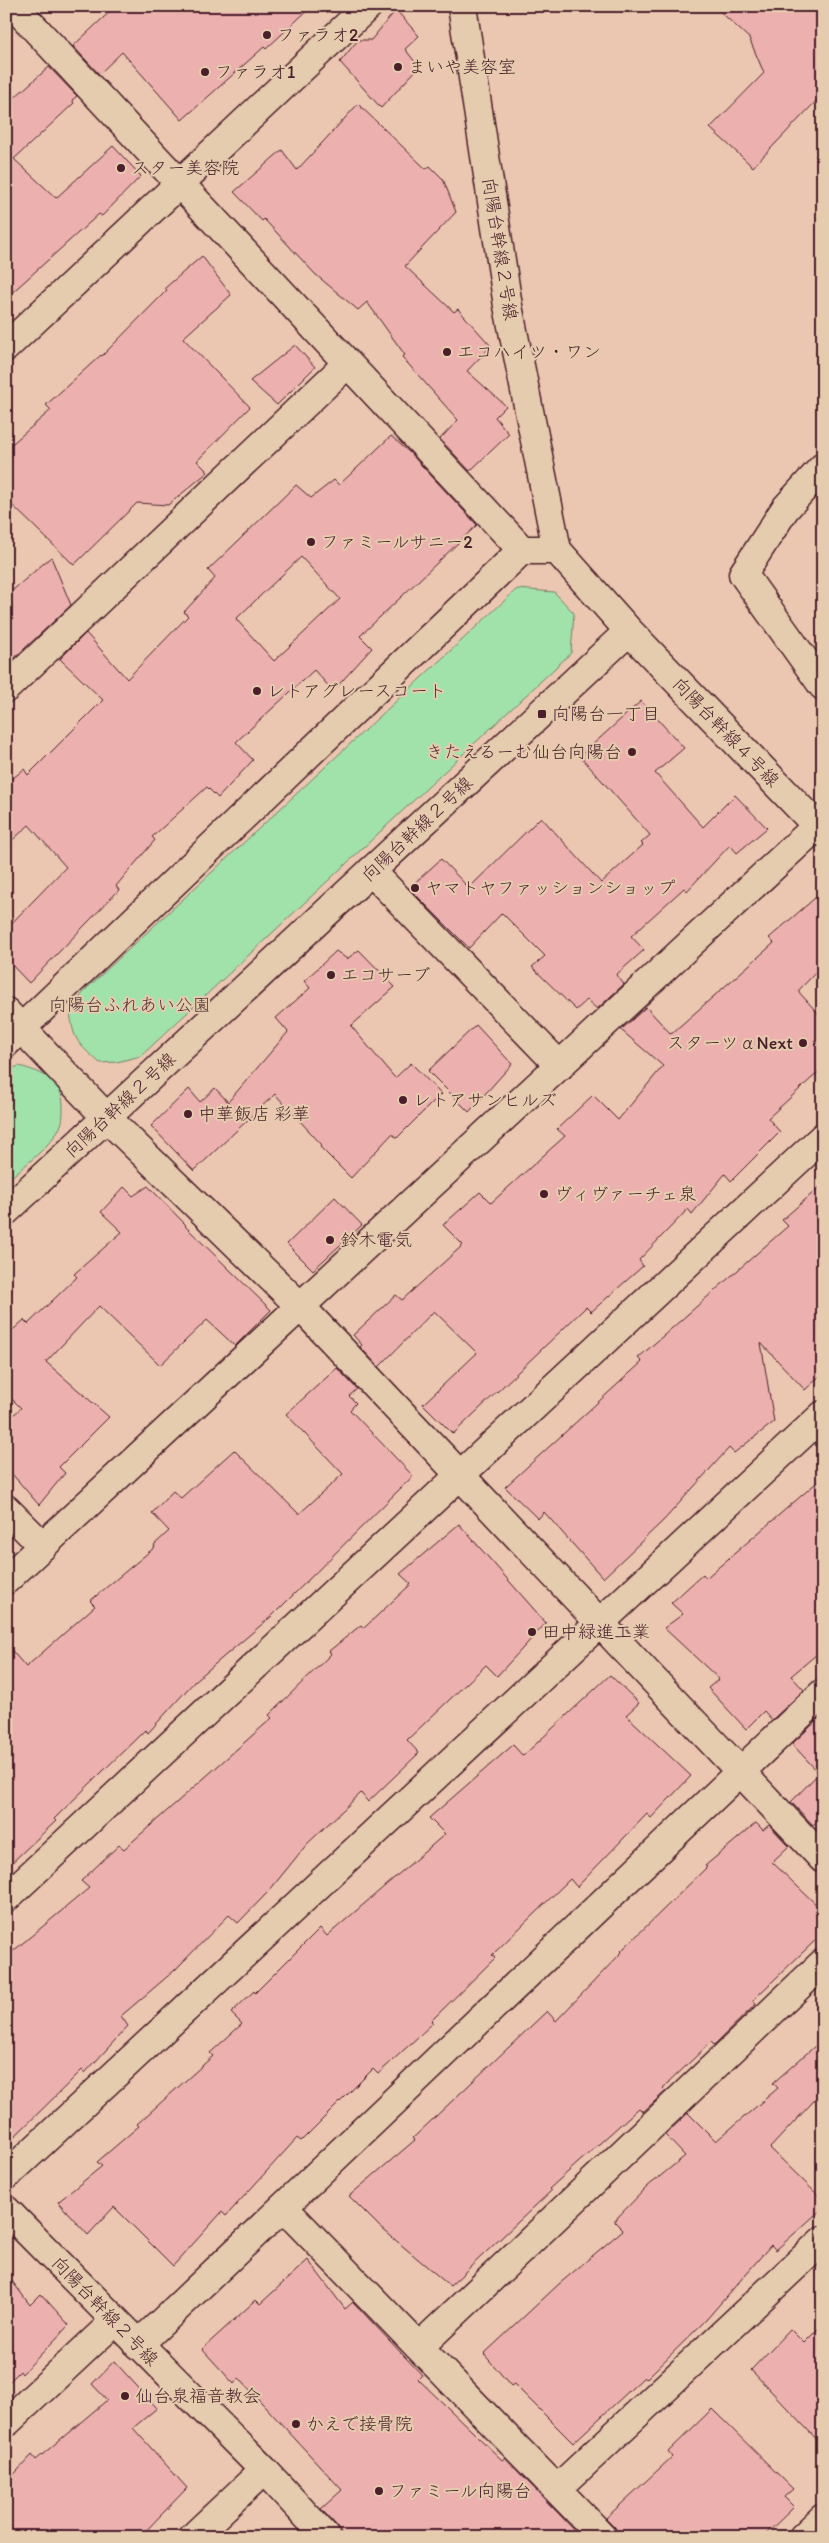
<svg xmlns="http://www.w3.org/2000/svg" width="829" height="2543" font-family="Itim,'Klee One',sans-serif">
	<rect width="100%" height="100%" fill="#ebc7b1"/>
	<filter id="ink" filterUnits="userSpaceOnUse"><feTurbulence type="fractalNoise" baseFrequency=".02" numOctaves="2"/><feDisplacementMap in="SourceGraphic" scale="10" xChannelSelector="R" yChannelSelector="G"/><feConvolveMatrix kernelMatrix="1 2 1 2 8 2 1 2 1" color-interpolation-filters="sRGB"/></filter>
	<g filter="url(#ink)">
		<path fill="#a1e1aa" stroke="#76806a" d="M 517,589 L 554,592 L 574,613 L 571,653 L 141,1056 L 117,1062 L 100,1063 C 78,1044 73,1040 70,1011 L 86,989 Z
			M 19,1066 C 42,1072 63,1080 63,1107 C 63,1114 63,1123 59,1129 C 47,1150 23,1166 6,1182 L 6,1071 Z"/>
		<path fill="#ecb1af" stroke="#4a1f2b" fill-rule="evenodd" d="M 116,6 L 312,6 L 266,49 L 264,47 L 182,120 L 122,52 L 99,74 L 73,46 Z
			M 714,6 L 823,6 L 823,94 L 753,167 L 710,128 L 764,73 L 749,38 Z
			M 396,10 L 419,36 L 405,49 L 419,67 L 381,108 L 340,62 L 358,40 L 371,40 Z
			M 49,67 L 77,96 L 72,100 L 74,103 L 14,159 L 56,198 L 113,146 L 141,176 L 102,216 L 99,214 L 6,298 L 6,105 Z
			M 358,104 L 426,169 L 430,166 L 443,179 L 456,212 L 405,266 L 454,312 L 458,309 L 491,346 L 467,371 L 506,406 L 495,417 L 509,434 L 470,471 L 440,439 L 458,420 L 402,357 L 405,355 L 367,302 L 358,310 L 315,274 L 264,219 L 262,221 L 234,192 L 282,150 L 297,170 Z
			M 202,256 L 231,295 L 183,338 L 250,407 L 197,461 L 208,472 L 168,505 L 137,503 L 74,565 L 6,499 L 6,449 L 51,410 L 46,405 L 101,355 L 102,356 L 167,290 L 165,288 Z
			M 295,345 L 315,367 L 277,405 L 250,381 Z
			M 391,436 L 410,453 L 477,525 L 360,636 L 372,648 L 333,691 L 314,670 L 236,742 L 253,760 L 218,798 L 207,787 L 152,837 L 155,840 L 116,886 L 119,890 L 29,983 L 6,959 L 6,929 L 66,867 L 29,825 L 6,846 L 6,784 L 24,769 L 28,775 L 103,700 L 60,659 L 86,633 L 127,679 L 188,616 L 184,612 L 215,578 L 208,570 L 296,485 L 311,498 L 334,480 L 339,485 ZM 301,557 L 340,599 L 274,661 L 236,619 Z
			M 51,557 L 71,605 L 6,666 L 6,596 Z
			M 641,701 L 684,748 L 655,773 L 703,827 L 735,795 L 767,828 L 737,853 L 730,845 L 687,891 L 684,888 L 631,936 L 644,950 L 616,975 L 624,984 L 597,1009 L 587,1000 L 576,1010 L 532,967 L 545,956 L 502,913 L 469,948 L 409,888 L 441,859 L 469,888 L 541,817 L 601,883 L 643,845 L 641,843 L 650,835 L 580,756 Z
			M 823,891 L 823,965 L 798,991 L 823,1019 L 823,1068 L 768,1118 L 780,1132 L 731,1181 L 725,1174 L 692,1214 L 688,1209 L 639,1260 L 643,1266 L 591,1312 L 586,1307 L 453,1434 L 423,1404 L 477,1353 L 434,1311 L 379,1367 L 360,1347 L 362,1345 L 353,1335 L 396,1295 L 402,1300 L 463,1245 L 443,1225 L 480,1192 L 491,1203 L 565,1136 L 557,1129 L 593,1095 L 618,1120 L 663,1066 L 621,1030 L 646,1007 L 671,1034 L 774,943 L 769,938 Z
			M 359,950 L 395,987 L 351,1026 L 395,1078 L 411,1063 L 441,1094 L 397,1138 L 392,1134 L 351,1178 L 320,1147 L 322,1145 L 275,1094 L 194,1171 L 151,1126 L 189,1089 L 200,1102 L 215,1088 L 228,1102 L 288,1032 L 276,1018 L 310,988 L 304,981 L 336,951 L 347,959 Z
			M 476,1025 L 512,1064 L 469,1112 L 428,1071 Z
			M 823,1184 L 823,1373 L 805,1390 L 761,1343 L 774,1422 L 734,1453 L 729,1448 L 664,1520 L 603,1578 L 544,1512 L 538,1519 L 505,1487 L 642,1362 L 638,1358 L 788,1226 L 782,1220 Z
			M 148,1186 L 186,1225 L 185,1226 L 271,1310 L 235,1346 L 207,1320 L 160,1365 L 99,1306 L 46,1362 L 109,1417 L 59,1467 L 65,1473 L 39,1505 L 6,1467 L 6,1422 L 21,1408 L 6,1393 L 6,1336 L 24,1320 L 28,1324 L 77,1277 L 74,1274 L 122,1232 L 101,1212 L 124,1187 L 133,1196 Z
			M 335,1197 L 362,1225 L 313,1270 L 287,1244 Z
			M 337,1368 L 357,1389 L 349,1396 L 356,1403 L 350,1410 L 413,1476 L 273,1615 L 195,1681 L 148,1733 L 145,1730 L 54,1819 L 56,1821 L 6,1868 L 6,1644 L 26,1667 L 95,1606 L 90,1601 L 155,1547 L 154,1545 L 169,1531 L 152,1513 L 173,1491 L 181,1498 L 234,1450 L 299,1514 L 343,1474 L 286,1414 Z
			M 823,1477 L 823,1649 L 791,1676 L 804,1690 L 772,1720 L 764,1711 L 746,1729 L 708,1688 L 719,1679 L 664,1628 L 683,1614 L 671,1603 L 703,1574 L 706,1578 Z
			M 459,1524 L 546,1623 L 497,1676 L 486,1665 L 407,1740 L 419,1753 L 368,1802 L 361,1793 L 307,1844 L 269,1891 L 238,1923 L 229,1915 L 175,1970 L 121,2016 L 128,2026 L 85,2073 L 82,2070 L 6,2145 L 6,1957 L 89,1888 L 81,1881 L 119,1845 L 124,1849 L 272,1718 L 269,1715 L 331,1654 L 329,1651 L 361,1625 L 364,1628 L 411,1584 L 400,1574 Z
			M 610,1675 L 639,1703 L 626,1715 L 691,1776 L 651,1818 L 647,1814 L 577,1887 L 570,1879 L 492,1955 L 495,1958 L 431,2021 L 433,2023 L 378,2074 L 373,2069 L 301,2141 L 297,2138 L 226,2216 L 222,2212 L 173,2266 L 114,2207 L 88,2235 L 58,2202 L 102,2166 L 97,2162 L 139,2126 L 137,2124 L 213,2056 L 210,2053 L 242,2024 L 231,2013 L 254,1991 L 255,1993 L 320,1928 L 327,1936 L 445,1834 L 429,1818 L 513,1745 L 523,1756 Z
			M 823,1715 L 823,1816 L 813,1825 L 791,1802 L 819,1773 L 792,1744 Z
			M 756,1823 L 763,1830 L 769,1825 L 789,1846 L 772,1862 L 823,1911 L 823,1933 L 753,2000 L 756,2004 L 714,2045 L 711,2042 L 663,2088 L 666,2091 L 643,2112 L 639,2108 L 549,2189 L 551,2191 L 450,2286 L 380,2227 L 349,2196 L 415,2140 L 413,2138 L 547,2011 L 556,2021 L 622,1952 L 621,1951 L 707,1867 L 705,1866 Z
			M 823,2039 L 823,2091 L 770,2148 L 823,2200 L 823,2208 L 776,2250 L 771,2245 L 706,2320 L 646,2379 L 644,2377 L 573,2443 L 514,2384 L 511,2386 L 484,2354 L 559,2284 L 623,2230 L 614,2221 L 647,2187 L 685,2156 L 665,2135 L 688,2113 L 716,2141 L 778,2088 L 773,2083 Z
			M 308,2260 L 345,2309 L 353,2302 L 422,2375 L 418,2379 L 502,2460 L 505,2458 L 581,2537 L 341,2537 L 338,2527 L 321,2509 L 342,2490 L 239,2378 L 234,2384 L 202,2349 L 256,2300 L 260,2304 Z
			M 6,2273 L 30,2305 L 41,2294 L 69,2325 L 22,2374 L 20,2371 L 6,2385 Z
			M 823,2324 L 823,2446 L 751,2370 L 790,2329 L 804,2343 Z
			M 114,2361 L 157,2408 L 133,2428 L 187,2488 L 140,2537 L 6,2537 L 6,2483 L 32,2455 L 36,2460 L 107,2400 L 92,2384 Z
			M 712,2409 L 793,2489 L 784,2497 L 794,2507 L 763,2537 L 618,2537 L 615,2527 L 606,2518 L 672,2457 L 668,2452 Z"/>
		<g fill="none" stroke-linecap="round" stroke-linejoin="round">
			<g stroke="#4a1f2b" stroke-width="31">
				<path id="street" d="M 14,6 L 522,550 L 557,550
					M 6,347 L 368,6
					M 823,467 L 785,509 L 743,574 L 823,686
					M 6,688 L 347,364
					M 371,871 L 560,1066
					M 6,1012 L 107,1118 L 301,1307 L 823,1859
					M 6,1043 L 522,550
					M 6,1509 L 43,1546
					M 6,1580 L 817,826
					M 6,1898 L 823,1137
					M 6,2176 L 823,1415
					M 283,2207 L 603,2537
					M 138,2345 L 823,1693
					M 419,2347 L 823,1963
					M 6,2423 L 115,2321
					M 557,2489 L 823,2240
					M 803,2537 L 823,2518"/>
			</g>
			<g stroke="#4a1f2b" stroke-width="31">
				<path id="secondary" d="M 629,631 L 823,832
					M 6,1211 L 629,631 L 557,550 L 508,306 L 462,6
					M 6,2210 L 264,2470 L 193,2537
					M 264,2470 L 326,2537"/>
			</g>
			<use href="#street" stroke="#e6ccae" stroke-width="28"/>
			<use href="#secondary" stroke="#e6ccae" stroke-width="28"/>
		</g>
	</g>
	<g fill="#4a1f2b" stroke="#e6ccae" stroke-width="2">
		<circle cx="267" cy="35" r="5"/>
		<circle cx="398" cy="67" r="5"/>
		<circle cx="205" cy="72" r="5"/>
		<circle cx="121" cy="168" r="5"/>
		<circle cx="447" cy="352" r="5"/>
		<circle cx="311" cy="542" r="5"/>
		<circle cx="257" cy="691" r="5"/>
		<rect x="537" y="709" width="10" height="10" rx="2.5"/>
		<circle cx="632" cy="752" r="5"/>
		<circle cx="415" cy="888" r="5"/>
		<circle cx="331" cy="975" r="5"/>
		<circle cx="803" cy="1043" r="5"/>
		<circle cx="403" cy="1100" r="5"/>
		<circle cx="188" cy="1114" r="5"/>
		<circle cx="544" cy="1194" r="5"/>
		<circle cx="330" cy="1240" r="5"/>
		<circle cx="532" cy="1632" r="5"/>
		<circle cx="125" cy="2396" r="5"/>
		<circle cx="296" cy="2424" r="5"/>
		<circle cx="379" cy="2491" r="5"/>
	</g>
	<g text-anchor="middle" stroke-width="4" stroke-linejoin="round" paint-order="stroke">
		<g font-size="18" fill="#4a1f2b" stroke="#e6ccae" text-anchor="start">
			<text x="277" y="41">ファラオ2</text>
			<text x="408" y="73">まいや美容室</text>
			<text x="215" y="78">ファラオ1</text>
			<text x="131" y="174">スター美容院</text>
			<text x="457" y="358">エコハイツ・ワン</text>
			<text x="321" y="548">ファミールサニー2</text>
			<text x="267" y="697">レトアグレースコート</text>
			<text x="552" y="720">向陽台一丁目</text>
			<text x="622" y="758" text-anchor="end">きたえるーむ仙台向陽台</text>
			<text x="425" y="894">ヤマトヤファッションショップ</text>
			<text x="341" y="981">エコサーブ</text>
			<text x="793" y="1049" text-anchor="end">スターツαNext</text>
			<text x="413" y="1106">レトアサンヒルズ</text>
			<text x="198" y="1120">中華飯店 彩華</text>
			<text x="554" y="1200">ヴィヴァーチェ泉</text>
			<text x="340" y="1246">鈴木電気</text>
			<text x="542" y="1638">田中緑進工業</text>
			<text x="135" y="2402">仙台泉福音教会</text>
			<text x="306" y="2430">かえで接骨院</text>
			<text x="389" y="2497">ファミール向陽台</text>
		</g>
		<g font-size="18" fill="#4a1f2b" stroke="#e6ccae">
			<text transform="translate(500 249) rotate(81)" y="6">向陽台幹線２号線</text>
			<text transform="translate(726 732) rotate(46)" y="6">向陽台幹線４号線</text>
			<text transform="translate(417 829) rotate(-43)" y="6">向陽台幹線２号線</text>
			<text transform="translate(120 1105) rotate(-43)" y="6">向陽台幹線２号線</text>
			<text transform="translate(105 2311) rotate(46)" y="6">向陽台幹線２号線</text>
		</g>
		<g font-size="18" fill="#533238" stroke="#e6ccae">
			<text x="130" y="1011">向陽台ふれあい公園</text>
		</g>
	</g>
	<rect width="829" height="2543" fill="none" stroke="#e6ccae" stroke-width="25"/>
	<rect x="12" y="12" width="804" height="2518" fill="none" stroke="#4a1f2b" stroke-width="2" filter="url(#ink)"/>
</svg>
